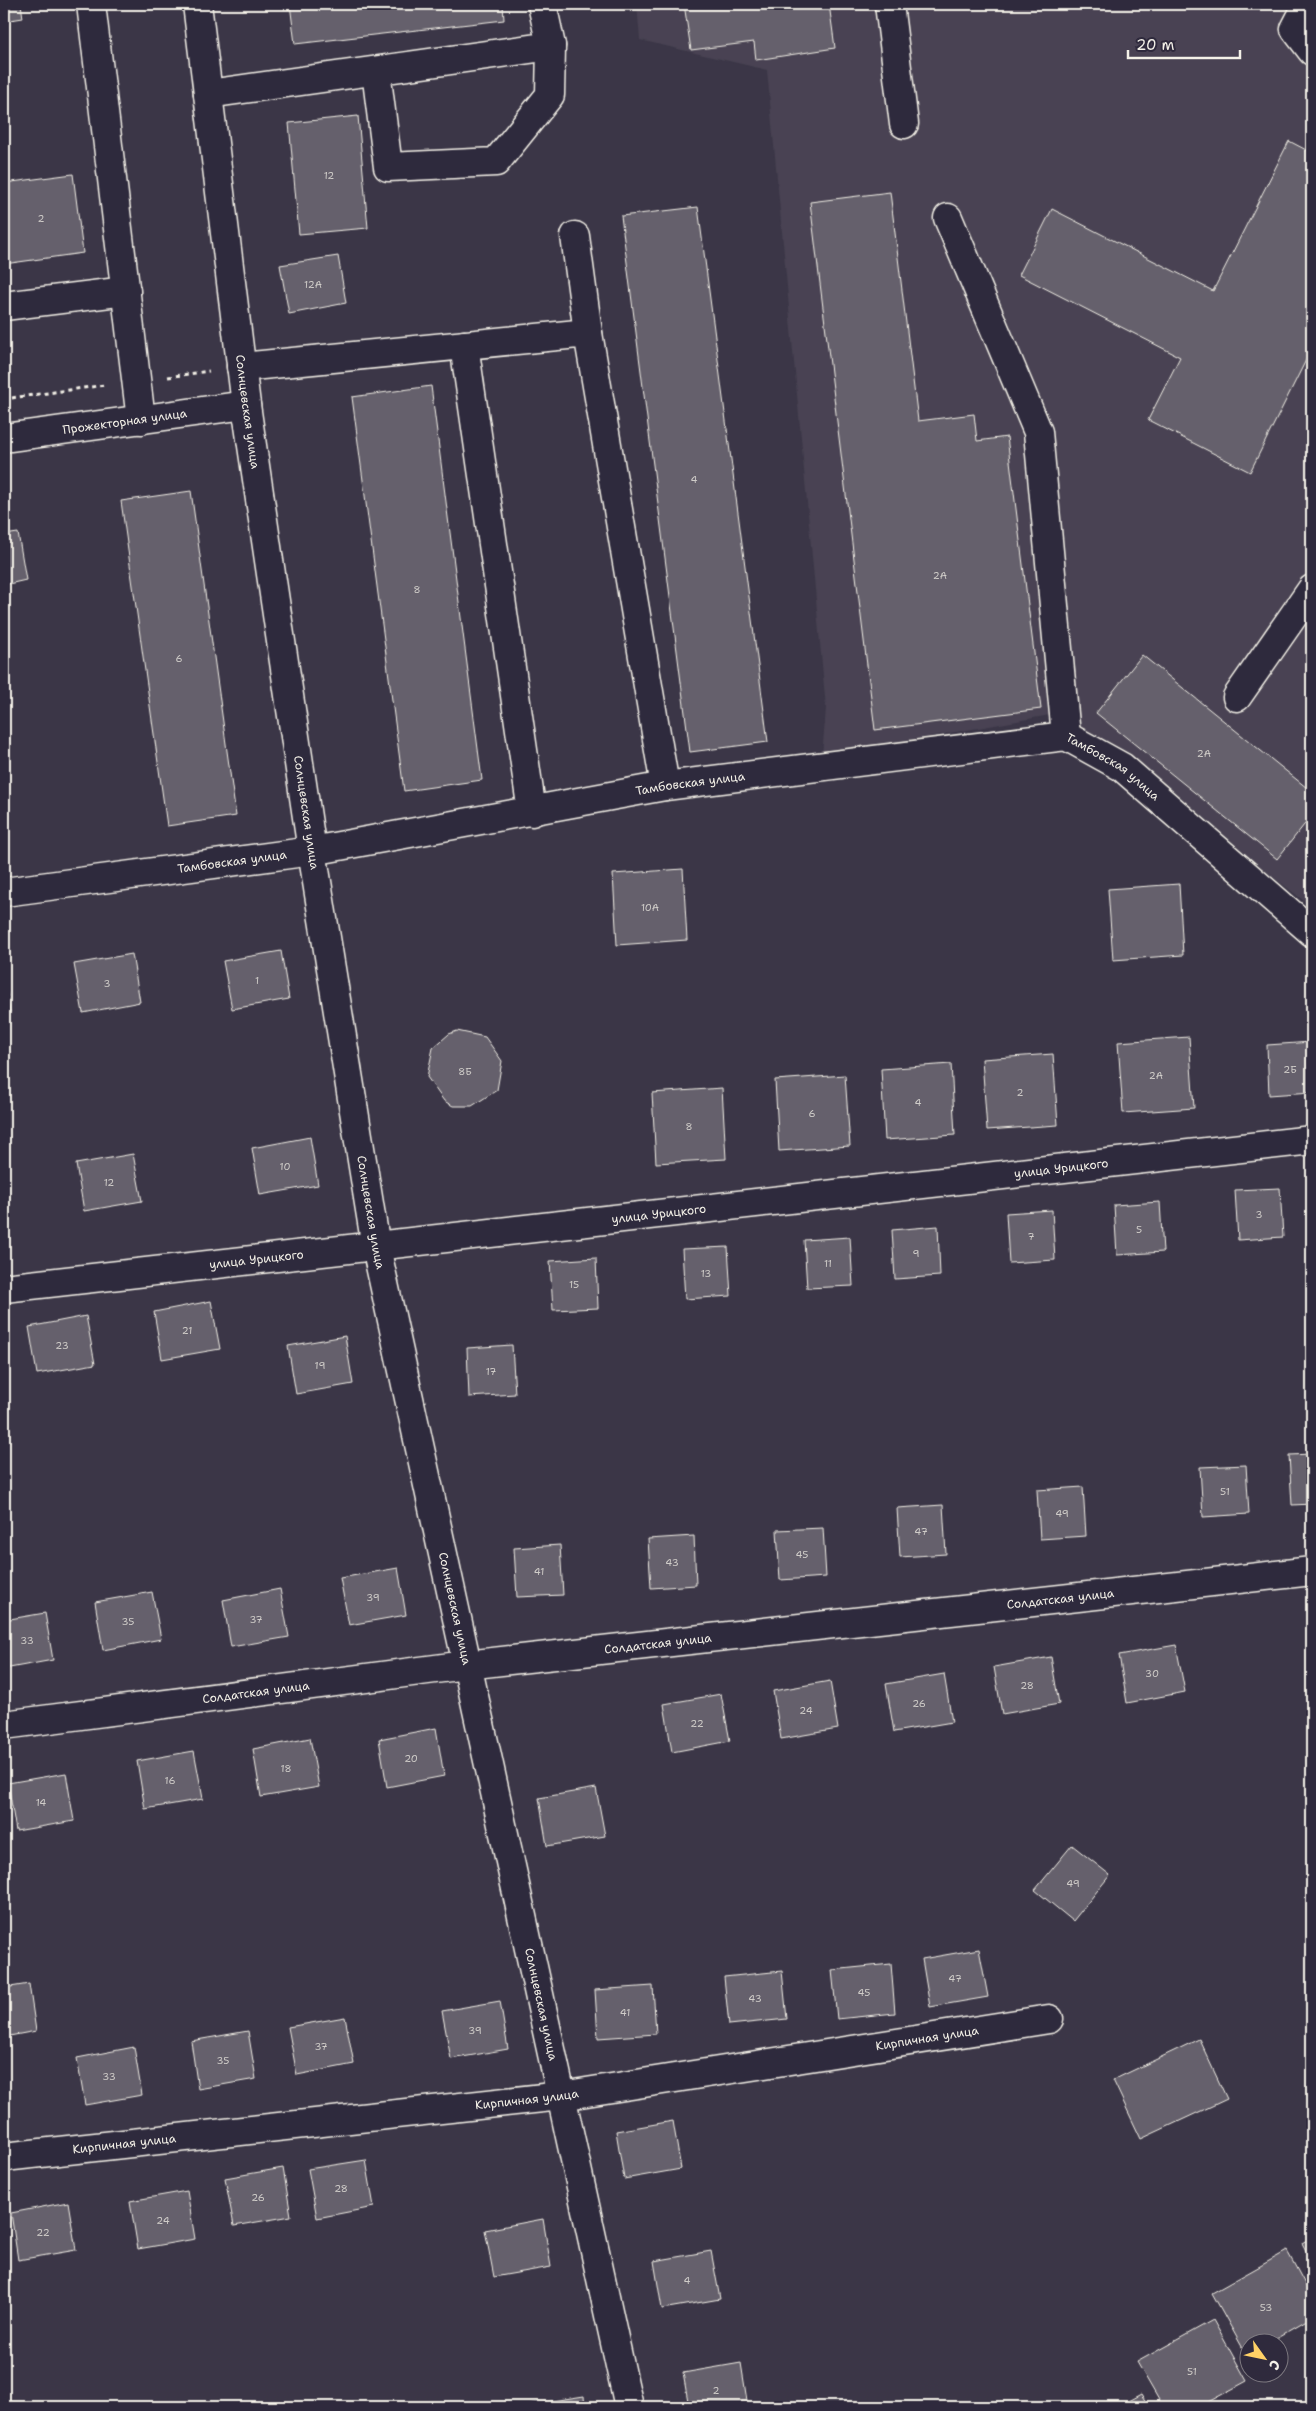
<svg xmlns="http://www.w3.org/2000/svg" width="1316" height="2411" font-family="'Shantell Sans',sans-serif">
	<rect width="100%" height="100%" fill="#3b3647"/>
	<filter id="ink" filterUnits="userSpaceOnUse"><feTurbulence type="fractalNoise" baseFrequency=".02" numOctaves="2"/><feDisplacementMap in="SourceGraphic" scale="10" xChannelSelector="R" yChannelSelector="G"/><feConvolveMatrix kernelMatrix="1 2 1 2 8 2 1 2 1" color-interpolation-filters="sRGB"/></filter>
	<g filter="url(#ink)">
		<path fill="#484352" d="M 637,4 L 1312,4 L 1312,907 L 1061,713 L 822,756 L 826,708 L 767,70 L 640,40 Z"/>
		<path fill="#65616c" stroke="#f4f1e8" d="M 4,4 L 21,4 L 23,18 L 4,21 Z
			M 290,4 L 503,4 L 504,20 L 295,44 Z
			M 684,4 L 829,4 L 835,48 L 756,60 L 754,42 L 691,50 Z
			M 358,116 L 368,228 L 299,234 L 289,123 Z
			M 1289,141 L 1312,153 L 1312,348 L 1250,472 L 1148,420 L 1180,357 L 1019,275 L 1052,209 L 1213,291 Z
			M 73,174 L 83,253 L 4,264 L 4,183 Z
			M 890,192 L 918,421 L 974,414 L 977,441 L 1007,437 L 1041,709 L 875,730 L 810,202 Z
			M 698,207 L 768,742 L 690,752 L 621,216 Z
			M 338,256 L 346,303 L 289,314 L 280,265 Z
			M 431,386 L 482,780 L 404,791 L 352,397 Z
			M 191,491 L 236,816 L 167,826 L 121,501 Z
			M 18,533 L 26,580 L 4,585 L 4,535 Z
			M 1142,655 L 1312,792 L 1312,815 L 1277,859 L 1096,713 Z
			M 683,869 L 687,940 L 617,945 L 613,874 Z
			M 1179,884 L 1183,955 L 1113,960 L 1108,889 Z
			M 281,951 L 289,999 L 232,1009 L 223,961 Z
			M 132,954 L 140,1002 L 83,1013 L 74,964 Z
			M 4,977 L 10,1012 L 4,1013 Z
			M 457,1031 L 485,1037 L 502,1061 L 497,1090 L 472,1106 L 453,1106 L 444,1101 L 427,1077 L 433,1048 L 449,1034 Z
			M 1189,1037 L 1194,1108 L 1123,1113 L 1118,1042 Z
			M 1312,1042 L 1312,1092 L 1269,1095 L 1267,1045 Z
			M 1053,1054 L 1058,1125 L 987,1130 L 982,1059 Z
			M 951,1064 L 955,1135 L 885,1140 L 881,1069 Z
			M 845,1075 L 850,1146 L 779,1151 L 775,1080 Z
			M 722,1088 L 726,1159 L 656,1163 L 652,1093 Z
			M 310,1137 L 318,1185 L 260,1195 L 252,1148 Z
			M 133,1154 L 142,1201 L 84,1211 L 76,1164 Z
			M 1280,1188 L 1283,1237 L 1238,1240 L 1235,1190 Z
			M 1160,1202 L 1163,1252 L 1117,1255 L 1114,1205 Z
			M 1052,1210 L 1055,1260 L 1009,1263 L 1006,1213 Z
			M 938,1226 L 940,1276 L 895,1279 L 892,1230 Z
			M 850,1237 L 853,1286 L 807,1288 L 804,1240 Z
			M 728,1247 L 731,1296 L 685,1299 L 682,1249 Z
			M 596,1258 L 598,1308 L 553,1310 L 550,1261 Z
			M 211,1301 L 220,1349 L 162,1359 L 154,1312 Z
			M 86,1316 L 95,1364 L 37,1374 L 29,1327 Z
			M 345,1336 L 353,1384 L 296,1394 L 288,1346 Z
			M 512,1345 L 515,1394 L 469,1397 L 467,1348 Z
			M 1312,1454 L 1312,1504 L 1292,1505 L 1289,1455 Z
			M 1246,1465 L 1249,1514 L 1203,1517 L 1200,1467 Z
			M 1083,1487 L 1086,1536 L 1040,1539 L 1037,1490 Z
			M 943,1505 L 946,1554 L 900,1557 L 897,1508 Z
			M 823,1528 L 826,1577 L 780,1580 L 777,1530 Z
			M 694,1536 L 696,1585 L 651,1588 L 648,1539 Z
			M 560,1545 L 563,1595 L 517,1597 L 514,1548 Z
			M 398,1568 L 406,1615 L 349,1625 L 340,1578 Z
			M 280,1589 L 289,1637 L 231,1647 L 223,1600 Z
			M 152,1592 L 161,1639 L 103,1650 L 95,1602 Z
			M 45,1613 L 53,1660 L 4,1669 L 4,1620 Z
			M 1176,1645 L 1185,1692 L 1127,1703 L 1119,1655 Z
			M 1051,1657 L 1059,1704 L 1002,1714 L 994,1667 Z
			M 944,1674 L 952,1722 L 894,1732 L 886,1684 Z
			M 830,1681 L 838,1729 L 781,1739 L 773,1691 Z
			M 721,1694 L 730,1741 L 672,1752 L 664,1704 Z
			M 436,1728 L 444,1776 L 387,1787 L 379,1739 Z
			M 310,1738 L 319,1787 L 261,1797 L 253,1749 Z
			M 194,1751 L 203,1799 L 145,1809 L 137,1761 Z
			M 66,1773 L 74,1821 L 16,1831 L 8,1783 Z
			M 596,1788 L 605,1836 L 547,1846 L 539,1798 Z
			M 1072,1845 L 1110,1875 L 1073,1921 L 1035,1890 Z
			M 979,1949 L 988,1997 L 930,2007 L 922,1959 Z
			M 891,1964 L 895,2013 L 837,2019 L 832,1970 Z
			M 782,1971 L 787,2019 L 729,2025 L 724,1977 Z
			M 29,1984 L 36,2031 L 4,2037 L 4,1988 Z
			M 653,1986 L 656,2034 L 598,2038 L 595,1990 Z
			M 500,2001 L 508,2049 L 451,2059 L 442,2011 Z
			M 345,2017 L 354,2064 L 297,2075 L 288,2027 Z
			M 248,2031 L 256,2079 L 198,2089 L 191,2041 Z
			M 1199,2039 L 1227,2099 L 1141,2139 L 1113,2080 Z
			M 134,2047 L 142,2095 L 85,2105 L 77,2058 Z
			M 673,2121 L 681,2169 L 624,2179 L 616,2131 Z
			M 366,2160 L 374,2207 L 317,2218 L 308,2169 Z
			M 283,2168 L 291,2216 L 234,2226 L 225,2178 Z
			M 187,2191 L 195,2239 L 138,2249 L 130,2201 Z
			M 68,2202 L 76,2250 L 18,2260 L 11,2213 Z
			M 543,2219 L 551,2267 L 494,2277 L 485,2230 Z
			M 1312,2237 L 1312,2262 L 1302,2243 Z
			M 711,2251 L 720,2299 L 662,2309 L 654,2261 Z
			M 1287,2251 L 1312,2297 L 1312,2317 L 1265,2344 L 1248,2344 L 1248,2353 L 1246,2354 L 1212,2293 Z
			M 1213,2320 L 1247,2381 L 1199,2407 L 1163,2407 L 1137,2362 Z
			M 741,2363 L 748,2407 L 689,2407 L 683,2373 Z
			M 1141,2394 L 1149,2407 L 1117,2407 Z
			M 584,2396 L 585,2407 L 520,2407 L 520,2406 Z"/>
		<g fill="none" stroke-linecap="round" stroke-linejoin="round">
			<g stroke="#f4f1e8" stroke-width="31">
				<g id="minor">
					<path d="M 91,4 L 141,420"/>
					<path id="s1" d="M 197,4 L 246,405 L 312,851 L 376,1247 L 629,2407"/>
					<path d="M 889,4 L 904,124"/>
					<path d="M 1308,4 L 1295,29 L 1312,51"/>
					<path d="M 376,71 L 388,167 L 496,162 L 550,95 L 551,46"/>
					<path d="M 208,94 L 551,46 L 542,4"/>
					<path d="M 948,218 L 1038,432 L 1066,736"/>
					<path d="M 575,236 L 588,333"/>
					<path d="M 4,306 L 126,291"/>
					<path d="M 464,345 L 532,812"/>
					<path d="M 241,367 L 588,333 L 665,786"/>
					<path id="s2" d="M 4,438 L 246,405"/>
					<path d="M 1237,697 L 1312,589"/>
					<path id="s3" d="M 4,892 L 312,851 L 665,786 L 1066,736 L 1122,767 L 1312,932"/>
					<path id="s4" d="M 4,1288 L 1312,1140"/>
					<path id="s5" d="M 4,1725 L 466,1665 L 1312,1571"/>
					<path id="s6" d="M 4,2157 L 561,2096 L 1049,2019"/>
				</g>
			</g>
			<path stroke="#f4f1e8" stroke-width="3" stroke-dasharray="4 4" stroke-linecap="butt" d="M 168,377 L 209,371
				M 4,399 L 105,385"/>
			<use href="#minor" stroke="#2f2a3d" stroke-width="28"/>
		</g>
	</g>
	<g text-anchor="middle" stroke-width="4" stroke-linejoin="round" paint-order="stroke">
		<g font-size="10" fill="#d0cdc9">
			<text x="329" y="179">12</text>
			<text x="41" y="222">2</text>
			<text x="313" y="288">12А</text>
			<text x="694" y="483">4</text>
			<text x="940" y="579">2А</text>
			<text x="417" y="593">8</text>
			<text x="179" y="662">6</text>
			<text x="1204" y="757">2А</text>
			<text x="650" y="911">10А</text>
			<text x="257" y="984">1</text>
			<text x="107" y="987">3</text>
			<text x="1290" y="1073">2Б</text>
			<text x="465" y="1075">8Б</text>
			<text x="1156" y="1079">2А</text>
			<text x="1020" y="1096">2</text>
			<text x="918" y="1106">4</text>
			<text x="812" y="1117">6</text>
			<text x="689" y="1130">8</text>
			<text x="285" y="1170">10</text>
			<text x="109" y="1186">12</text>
			<text x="1259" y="1218">3</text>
			<text x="1139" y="1233">5</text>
			<text x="1031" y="1240">7</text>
			<text x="916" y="1257">9</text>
			<text x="828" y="1267">11</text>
			<text x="706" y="1277">13</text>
			<text x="574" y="1288">15</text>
			<text x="187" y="1334">21</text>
			<text x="62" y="1349">23</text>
			<text x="320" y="1369">19</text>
			<text x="491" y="1375">17</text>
			<text x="1225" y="1495">51</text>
			<text x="1062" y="1517">49</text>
			<text x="921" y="1535">47</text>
			<text x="802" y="1558">45</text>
			<text x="672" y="1566">43</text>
			<text x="539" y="1575">41</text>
			<text x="373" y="1601">39</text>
			<text x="256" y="1623">37</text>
			<text x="128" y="1625">35</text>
			<text x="27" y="1644">33</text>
			<text x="1152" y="1677">30</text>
			<text x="1027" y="1689">28</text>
			<text x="919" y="1707">26</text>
			<text x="806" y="1714">24</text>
			<text x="697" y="1727">22</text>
			<text x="411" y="1762">20</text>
			<text x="286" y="1772">18</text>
			<text x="170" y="1784">16</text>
			<text x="41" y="1806">14</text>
			<text x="1073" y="1887">49</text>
			<text x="955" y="1982">47</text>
			<text x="864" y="1996">45</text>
			<text x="755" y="2002">43</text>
			<text x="625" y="2016">41</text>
			<text x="475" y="2034">39</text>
			<text x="321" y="2050">37</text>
			<text x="223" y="2064">35</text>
			<text x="109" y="2080">33</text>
			<text x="341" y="2192">28</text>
			<text x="258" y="2201">26</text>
			<text x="163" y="2224">24</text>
			<text x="43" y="2236">22</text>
			<text x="687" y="2284">4</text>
			<text x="1266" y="2311">53</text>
			<text x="1192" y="2375">51</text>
			<text x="716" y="2394">2</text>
		</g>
		<g font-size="12" fill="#f4f1e8" stroke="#2f2a3d">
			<text dy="4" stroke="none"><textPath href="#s1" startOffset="411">Солнцевская улица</textPath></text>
			<text dy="4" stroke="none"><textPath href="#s2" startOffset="122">Прожекторная улица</textPath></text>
			<text dy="4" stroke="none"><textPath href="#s3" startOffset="1130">Тамбовская улица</textPath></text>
			<text dy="4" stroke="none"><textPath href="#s3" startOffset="695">Тамбовская улица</textPath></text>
			<text dy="4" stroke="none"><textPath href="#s1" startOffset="816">Солнцевская улица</textPath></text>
			<text dy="4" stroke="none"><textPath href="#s3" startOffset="230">Тамбовская улица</textPath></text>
			<text dy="4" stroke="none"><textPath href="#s4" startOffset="1064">улица Урицкого</textPath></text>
			<text dy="4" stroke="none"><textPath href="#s1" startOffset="1221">Солнцевская улица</textPath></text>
			<text dy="4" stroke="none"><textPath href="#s4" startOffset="659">улица Урицкого</textPath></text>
			<text dy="4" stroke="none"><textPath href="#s4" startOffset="254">улица Урицкого</textPath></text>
			<text dy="4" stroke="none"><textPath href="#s5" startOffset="1064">Солдатская улица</textPath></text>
			<text dy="4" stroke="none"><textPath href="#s1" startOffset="1626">Солнцевская улица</textPath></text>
			<text dy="4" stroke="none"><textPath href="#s5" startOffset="659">Солдатская улица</textPath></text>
			<text dy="4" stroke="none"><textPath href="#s5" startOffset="254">Солдатская улица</textPath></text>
			<text dy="4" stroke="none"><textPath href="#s1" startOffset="2031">Солнцевская улица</textPath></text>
			<text dy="4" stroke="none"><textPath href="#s6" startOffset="931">Кирпичная улица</textPath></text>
			<text dy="4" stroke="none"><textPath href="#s6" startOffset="526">Кирпичная улица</textPath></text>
			<text dy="4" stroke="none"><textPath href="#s6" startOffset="121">Кирпичная улица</textPath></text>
		</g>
	</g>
	<rect width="1316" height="2411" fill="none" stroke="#2f2a3d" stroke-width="20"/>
	<rect x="10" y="10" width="1296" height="2391" fill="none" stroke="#f4f1e8" stroke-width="2" filter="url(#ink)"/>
	<g transform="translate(1264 2358) rotate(123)"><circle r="24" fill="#2f2a3d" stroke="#7e7a81"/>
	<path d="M0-4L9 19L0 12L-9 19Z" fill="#ffd166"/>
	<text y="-8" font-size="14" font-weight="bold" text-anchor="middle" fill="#f4f1e8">С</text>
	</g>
	<path d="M1128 50v8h112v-8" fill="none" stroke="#f4f1e8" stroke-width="2.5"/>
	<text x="1136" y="50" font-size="15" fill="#f4f1e8" stroke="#2f2a3d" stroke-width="4" paint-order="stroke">20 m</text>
</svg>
